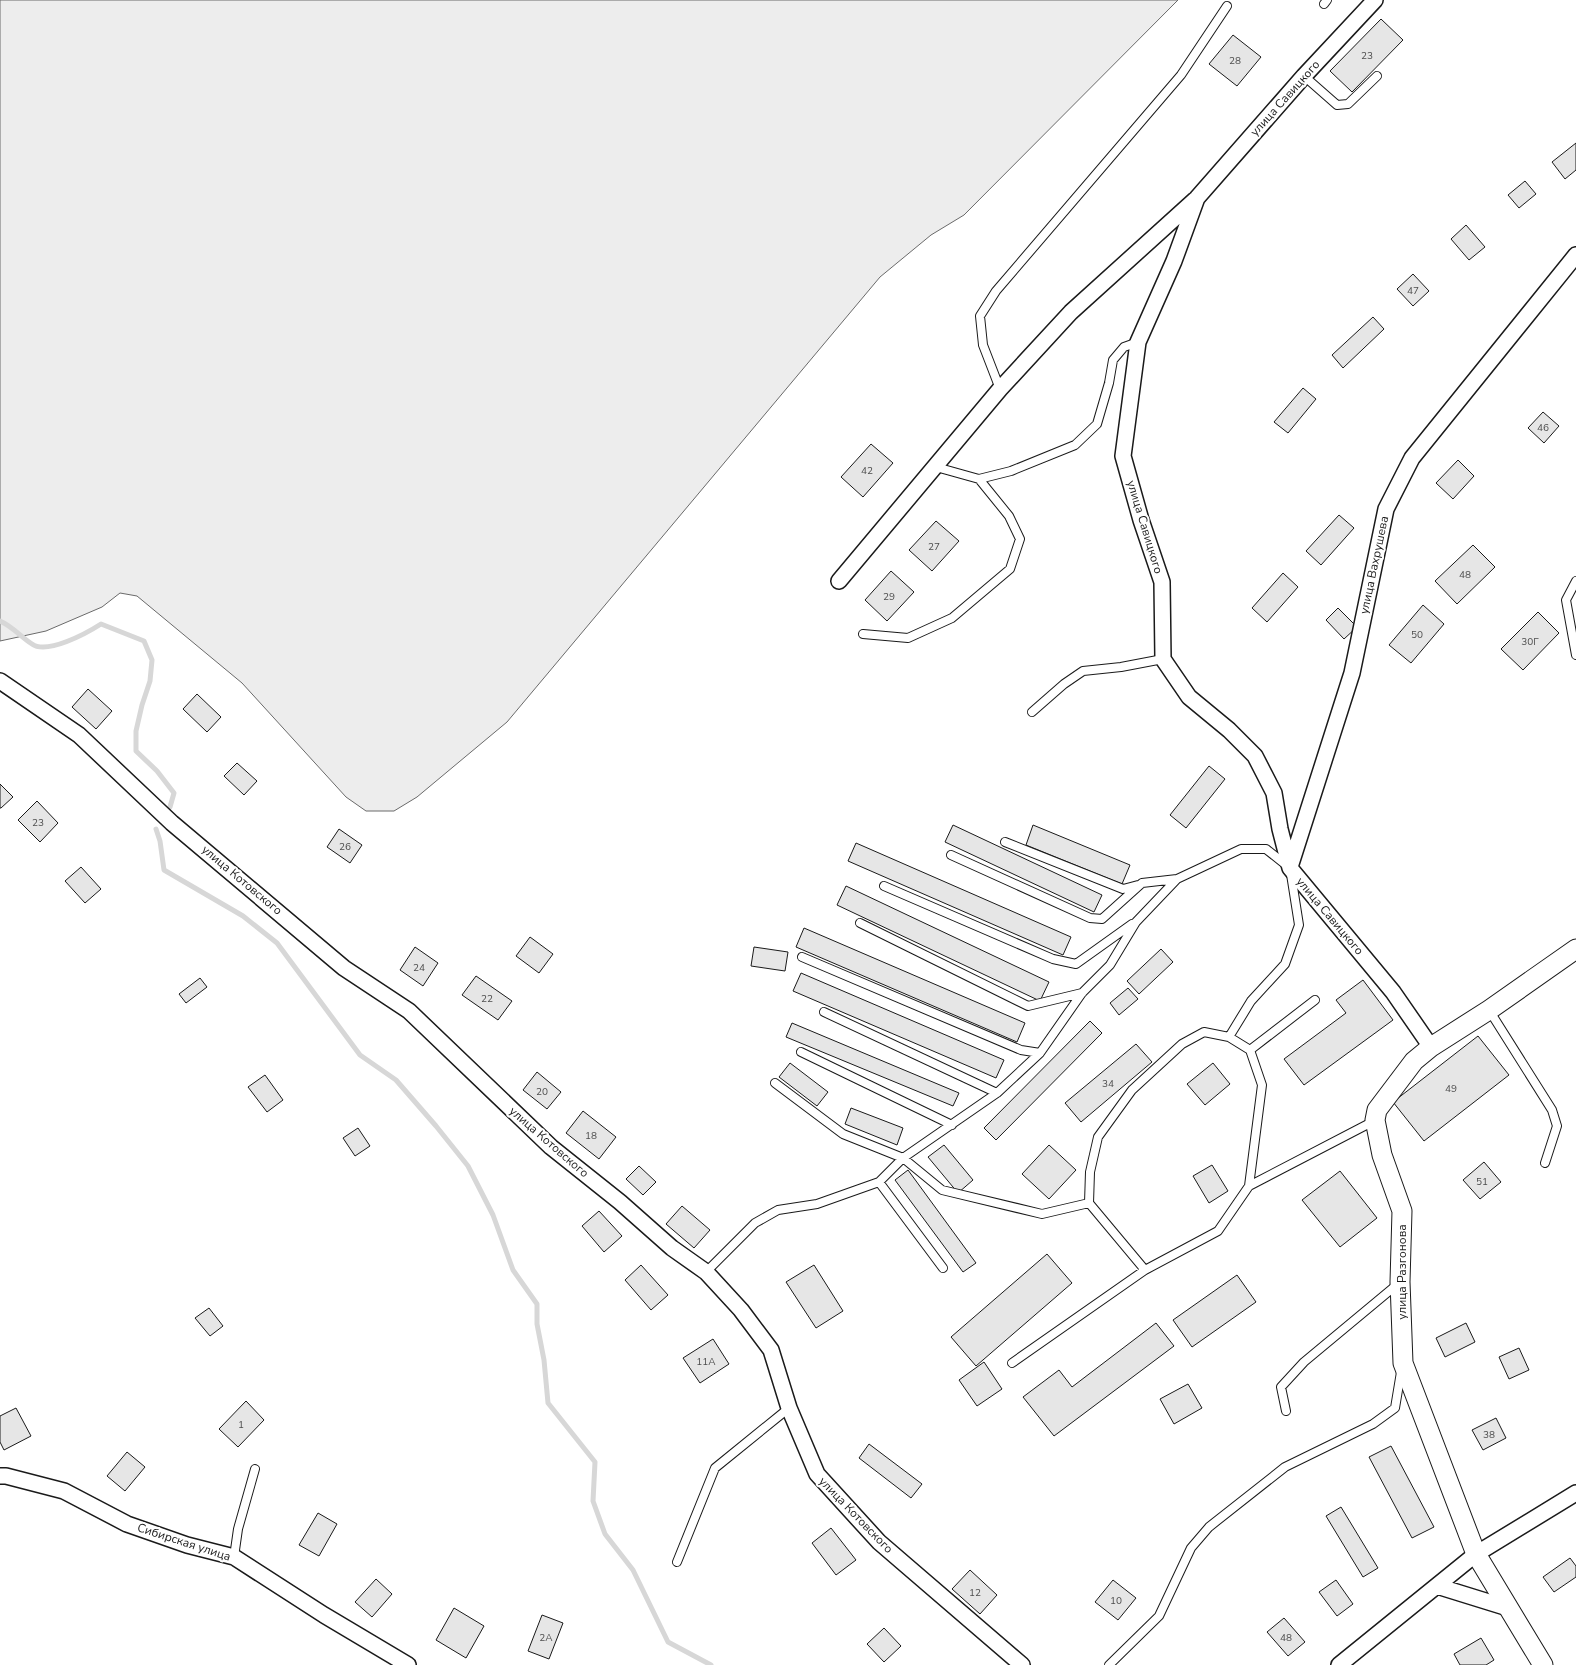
<svg xmlns="http://www.w3.org/2000/svg" width="1576" height="1665" font-family="'Nunito Sans',sans-serif">
	<rect width="100%" height="100%" fill="#fff"/>
	<path fill="#ededed" stroke="#6a6a6a" d="M 0,0 L 1178,0 L 964,215 L 931,235 L 880,277 L 507,722 L 417,797 L 394,811 L 366,811 L 346,797 L 242,683 L 137,596 L 120,593 L 102,607 L 46,631 L 0,641 Z"/>
	<g fill="none" stroke-linecap="round" stroke-linejoin="round">
		<path stroke="#d7d7d7" stroke-width="5" d="M 0,621 C 12,626 21,637 32,644 C 47,655 87,633 101,624 L 144,641 L 152,660 L 150,681 L 142,705 L 136,731 L 136,751 L 157,771 L 174,793 L 170,807
			M 156,829 L 160,841 L 164,870 L 243,916 L 277,943 L 360,1055 L 396,1080 L 436,1126 L 468,1166 L 493,1215 L 513,1270 L 537,1304 L 537,1324 L 544,1360 L 548,1403 L 595,1462 L 593,1501 L 605,1534 L 633,1570 L 668,1642 L 711,1665"/>
	</g>
	<path fill="#e6e6e6" stroke="#1a1a1a" d="M 1381,19 L 1403,40 L 1352,92 L 1330,71 Z
		M 1233,35 L 1261,57 L 1237,86 L 1209,64 Z
		M 1576,143 L 1576,170 L 1565,179 L 1552,162 Z
		M 1525,181 L 1536,194 L 1519,208 L 1508,195 Z
		M 1466,225 L 1485,247 L 1469,260 L 1451,239 Z
		M 1413,274 L 1429,291 L 1413,306 L 1397,289 Z
		M 1373,317 L 1384,329 L 1343,368 L 1332,355 Z
		M 1303,388 L 1316,399 L 1288,433 L 1274,422 Z
		M 1543,412 L 1559,426 L 1544,443 L 1528,428 Z
		M 871,444 L 893,463 L 863,497 L 841,477 Z
		M 1458,460 L 1474,476 L 1453,499 L 1436,483 Z
		M 1339,515 L 1354,528 L 1321,565 L 1306,551 Z
		M 936,521 L 959,541 L 932,571 L 909,550 Z
		M 1473,545 L 1495,567 L 1457,604 L 1435,581 Z
		M 891,571 L 914,592 L 887,621 L 865,600 Z
		M 1283,573 L 1298,587 L 1267,622 L 1252,608 Z
		M 1423,605 L 1444,624 L 1411,663 L 1389,645 Z
		M 1338,608 L 1357,627 L 1344,639 L 1326,620 Z
		M 1538,612 L 1559,633 L 1523,670 L 1501,649 Z
		M 88,689 L 112,711 L 96,729 L 72,707 Z
		M 197,694 L 221,717 L 207,732 L 183,709 Z
		M 237,763 L 257,781 L 244,795 L 224,776 Z
		M 1209,766 L 1225,779 L 1186,828 L 1170,815 Z
		M 0,784 L 13,797 L 1,808 L 0,808 Z
		M 37,801 L 58,823 L 40,842 L 18,820 Z
		M 953,825 L 1102,895 L 1094,912 L 945,842 Z
		M 1033,825 L 1130,865 L 1122,884 L 1026,845 Z
		M 339,829 L 362,845 L 350,863 L 327,847 Z
		M 856,843 L 1071,937 L 1063,955 L 848,861 Z
		M 81,867 L 101,889 L 85,903 L 65,881 Z
		M 846,886 L 1049,982 L 1040,1001 L 837,905 Z
		M 804,928 L 1025,1023 L 1017,1042 L 796,947 Z
		M 530,937 L 553,954 L 539,973 L 516,956 Z
		M 415,947 L 438,963 L 423,986 L 400,970 Z
		M 754,947 L 788,952 L 785,971 L 751,966 Z
		M 1161,949 L 1173,962 L 1139,994 L 1127,981 Z
		M 801,973 L 1004,1060 L 996,1078 L 793,991 Z
		M 476,976 L 512,1001 L 498,1020 L 462,995 Z
		M 200,978 L 207,987 L 186,1003 L 179,994 Z
		M 1363,980 L 1393,1020 L 1304,1085 L 1284,1059 L 1346,1013 L 1336,1000 Z
		M 1128,988 L 1138,999 L 1119,1015 L 1110,1003 Z
		M 1090,1021 L 1102,1033 L 996,1140 L 984,1128 Z
		M 792,1023 L 959,1093 L 953,1106 L 786,1037 Z
		M 1478,1036 L 1509,1075 L 1424,1141 L 1393,1102 Z
		M 1136,1044 L 1152,1062 L 1081,1122 L 1065,1103 Z
		M 790,1063 L 828,1092 L 817,1106 L 779,1077 Z
		M 1213,1063 L 1230,1084 L 1205,1105 L 1187,1084 Z
		M 537,1072 L 561,1092 L 547,1109 L 523,1090 Z
		M 265,1075 L 283,1100 L 267,1112 L 248,1087 Z
		M 851,1108 L 903,1128 L 897,1145 L 845,1124 Z
		M 583,1111 L 616,1137 L 599,1159 L 566,1133 Z
		M 358,1128 L 370,1146 L 355,1156 L 343,1138 Z
		M 944,1145 L 973,1180 L 958,1193 L 928,1157 Z
		M 1049,1145 L 1076,1170 L 1049,1199 L 1022,1174 Z
		M 1484,1162 L 1501,1182 L 1480,1199 L 1463,1180 Z
		M 1212,1165 L 1228,1191 L 1209,1203 L 1193,1176 Z
		M 639,1166 L 656,1182 L 643,1195 L 626,1179 Z
		M 908,1170 L 976,1263 L 963,1272 L 895,1180 Z
		M 1340,1171 L 1377,1218 L 1340,1247 L 1302,1200 Z
		M 682,1206 L 710,1230 L 694,1248 L 666,1224 Z
		M 599,1211 L 622,1236 L 604,1252 L 582,1226 Z
		M 1047,1254 L 1072,1283 L 976,1366 L 951,1337 Z
		M 641,1265 L 668,1295 L 651,1310 L 625,1280 Z
		M 814,1265 L 843,1311 L 816,1328 L 786,1282 Z
		M 1237,1275 L 1256,1302 L 1192,1347 L 1173,1320 Z
		M 209,1308 L 223,1326 L 210,1336 L 195,1318 Z
		M 1156,1323 L 1174,1346 L 1054,1436 L 1023,1397 L 1059,1370 L 1072,1387 Z
		M 1466,1323 L 1475,1342 L 1445,1357 L 1436,1338 Z
		M 713,1339 L 729,1364 L 700,1383 L 683,1358 Z
		M 1519,1348 L 1529,1370 L 1509,1379 L 1499,1357 Z
		M 984,1362 L 1002,1389 L 977,1406 L 959,1380 Z
		M 1188,1384 L 1202,1408 L 1174,1424 L 1160,1399 Z
		M 246,1401 L 264,1420 L 238,1447 L 219,1429 Z
		M 16,1408 L 31,1436 L 4,1450 L 0,1442 L 0,1416 Z
		M 1496,1418 L 1506,1438 L 1483,1450 L 1472,1430 Z
		M 869,1444 L 922,1484 L 911,1498 L 859,1458 Z
		M 1391,1446 L 1434,1527 L 1412,1538 L 1369,1457 Z
		M 127,1452 L 145,1467 L 125,1491 L 107,1476 Z
		M 1341,1507 L 1378,1568 L 1363,1577 L 1326,1516 Z
		M 318,1513 L 337,1524 L 319,1556 L 299,1545 Z
		M 831,1528 L 856,1560 L 836,1575 L 812,1543 Z
		M 1570,1558 L 1576,1566 L 1576,1577 L 1554,1592 L 1543,1577 Z
		M 970,1570 L 997,1595 L 980,1614 L 952,1589 Z
		M 376,1579 L 392,1594 L 372,1617 L 355,1602 Z
		M 1113,1580 L 1136,1598 L 1118,1620 L 1095,1602 Z
		M 1336,1580 L 1353,1604 L 1337,1616 L 1319,1592 Z
		M 454,1608 L 484,1626 L 466,1658 L 436,1640 Z
		M 542,1615 L 563,1623 L 549,1659 L 528,1651 Z
		M 1284,1618 L 1305,1642 L 1288,1656 L 1267,1632 Z
		M 884,1628 L 901,1646 L 884,1662 L 867,1644 Z
		M 1481,1638 L 1494,1660 L 1486,1665 L 1460,1665 L 1454,1654 Z"/>
	<g fill="none" stroke-linecap="round" stroke-linejoin="round">
		<g stroke="#1a1a1a" stroke-width="10">
			<path id="service" d="M 1324,4 L 1327,0
				M 1304,76 L 1337,105 L 1348,104 L 1377,76
				M 1000,389 L 983,345 L 980,316 L 996,291 L 1181,75 L 1227,6
				M 936,467 L 979,479 L 1011,471 L 1075,445 L 1097,424 L 1109,383 L 1113,360 L 1124,347 L 1138,342
				M 1576,581 L 1566,600 L 1576,655
				M 863,634 L 908,638 L 952,618 L 1010,569 L 1020,539 L 1009,516 L 979,479
				M 1032,712 L 1064,684 L 1083,671 L 1121,667 L 1163,659
				M 1005,842 L 1123,889 L 1138,885
				M 951,855 L 1090,918 L 1102,919 L 1142,883 L 1177,879
				M 884,886 L 1053,959 L 1076,964 L 1132,924
				M 860,923 L 1028,1006 L 1082,993
				M 802,957 L 1021,1050 L 1040,1053
				M 1489,1010 L 1552,1110 L 1557,1126 L 1545,1163
				M 824,1012 L 997,1093
				M 1250,1050 L 1315,1000
				M 801,1052 L 952,1125
				M 775,1083 L 843,1134 L 903,1158 L 942,1190 L 1042,1214 L 1089,1203
				M 879,1182 L 943,1268
				M 1145,1270 L 1089,1203 L 1090,1172 L 1098,1137 L 1132,1090 L 1182,1044 L 1204,1032 L 1229,1037 L 1250,1050 L 1262,1085 L 1249,1186
				M 706,1272 L 755,1223 L 778,1210 L 817,1204 L 879,1182 L 903,1158 L 997,1093 L 1040,1053 L 1082,993 L 1110,965 L 1136,922 L 1177,879 L 1241,849 L 1266,849 L 1290,868 L 1299,925 L 1285,964 L 1251,1001 L 1229,1037
				M 1012,1363 L 1145,1270 L 1218,1231 L 1249,1186 L 1374,1121
				M 1286,1411 L 1281,1387 L 1304,1362 L 1399,1283
				M 234,1557 L 238,1529 L 255,1469
				M 677,1562 L 715,1468 L 789,1408
				M 1109,1665 L 1159,1616 L 1191,1548 L 1209,1527 L 1285,1467 L 1373,1424 L 1395,1408 L 1401,1372"/>
		</g>
		<g stroke="#1a1a1a" stroke-width="18">
			<path id="minor" d="M 1197,198 L 1174,261 L 1138,342 L 1123,456 L 1141,520 L 1162,582 L 1163,659 L 1189,697 L 1229,730 L 1255,756 L 1274,793 L 1280,829 L 1290,868 L 1393,992 L 1431,1047
				M 839,581 L 1000,389 L 1071,312 L 1197,198 L 1304,76 L 1375,0
				M 0,681 L 79,735 L 172,823 L 344,968 L 409,1011 L 551,1147 L 620,1202 L 672,1248 L 706,1272 L 741,1310 L 771,1350 L 789,1408 L 817,1474 L 879,1542 L 1022,1665
				M 1290,867 L 1352,673 L 1386,509 L 1412,458 L 1576,255
				M 0,1476 L 6,1476 L 64,1491 L 127,1524 L 187,1545 L 234,1557 L 324,1615 L 408,1665
				M 1437,1586 L 1508,1608
				M 1339,1665 L 1476,1554 L 1576,1493"/>
		</g>
		<g stroke="#1a1a1a" stroke-width="21">
			<path id="tertiary" d="M 1543,1665 L 1476,1554 L 1403,1363 L 1400,1282 L 1402,1211 L 1382,1155 L 1375,1120 L 1377,1110 L 1414,1061 L 1431,1047 L 1489,1010 L 1576,949"/>
		</g>
		<use href="#service" stroke="#fff" stroke-width="8"/>
		<use href="#minor" stroke="#fff" stroke-width="15"/>
		<use href="#tertiary" stroke="#fff" stroke-width="19"/>
	</g>
	<g text-anchor="middle" stroke-width="4" stroke-linejoin="round" paint-order="stroke">
		<g font-size="10" fill="#4d4d4d">
			<text x="1367" y="59">23</text>
			<text x="1235" y="64">28</text>
			<text x="1413" y="294">47</text>
			<text x="1543" y="431">46</text>
			<text x="867" y="474">42</text>
			<text x="934" y="550">27</text>
			<text x="1465" y="578">48</text>
			<text x="889" y="600">29</text>
			<text x="1417" y="638">50</text>
			<text x="1530" y="645">30Г</text>
			<text x="38" y="826">23</text>
			<text x="345" y="850">26</text>
			<text x="419" y="971">24</text>
			<text x="487" y="1002">22</text>
			<text x="1108" y="1087">34</text>
			<text x="1451" y="1092">49</text>
			<text x="542" y="1095">20</text>
			<text x="591" y="1139">18</text>
			<text x="1482" y="1185">51</text>
			<text x="706" y="1365">11А</text>
			<text x="241" y="1428">1</text>
			<text x="1489" y="1438">38</text>
			<text x="975" y="1596">12</text>
			<text x="1116" y="1604">10</text>
			<text x="546" y="1641">2А</text>
			<text x="1286" y="1641">48</text>
		</g>
		<g font-size="12" fill="#1a1a1a" stroke="#fff">
			<text transform="translate(1285 98) rotate(-48)" y="4">улица Савицкого</text>
			<text transform="translate(1145 527) rotate(73)" y="4">улица Савицкого</text>
			<text transform="translate(1374 565) rotate(-78)" y="4">улица Вахрушева</text>
			<text transform="translate(242 880) rotate(40)" y="4">улица Котовского</text>
			<text transform="translate(1330 916) rotate(50)" y="4">улица Савицкого</text>
			<text transform="translate(549 1142) rotate(41)" y="4">улица Котовского</text>
			<text transform="translate(1402 1272) rotate(-90)" y="4">улица Разгонова</text>
			<text transform="translate(856 1515) rotate(46)" y="4">улица Котовского</text>
			<text transform="translate(184 1542) rotate(18)" y="4">Сибирская улица</text>
		</g>
	</g>
</svg>
